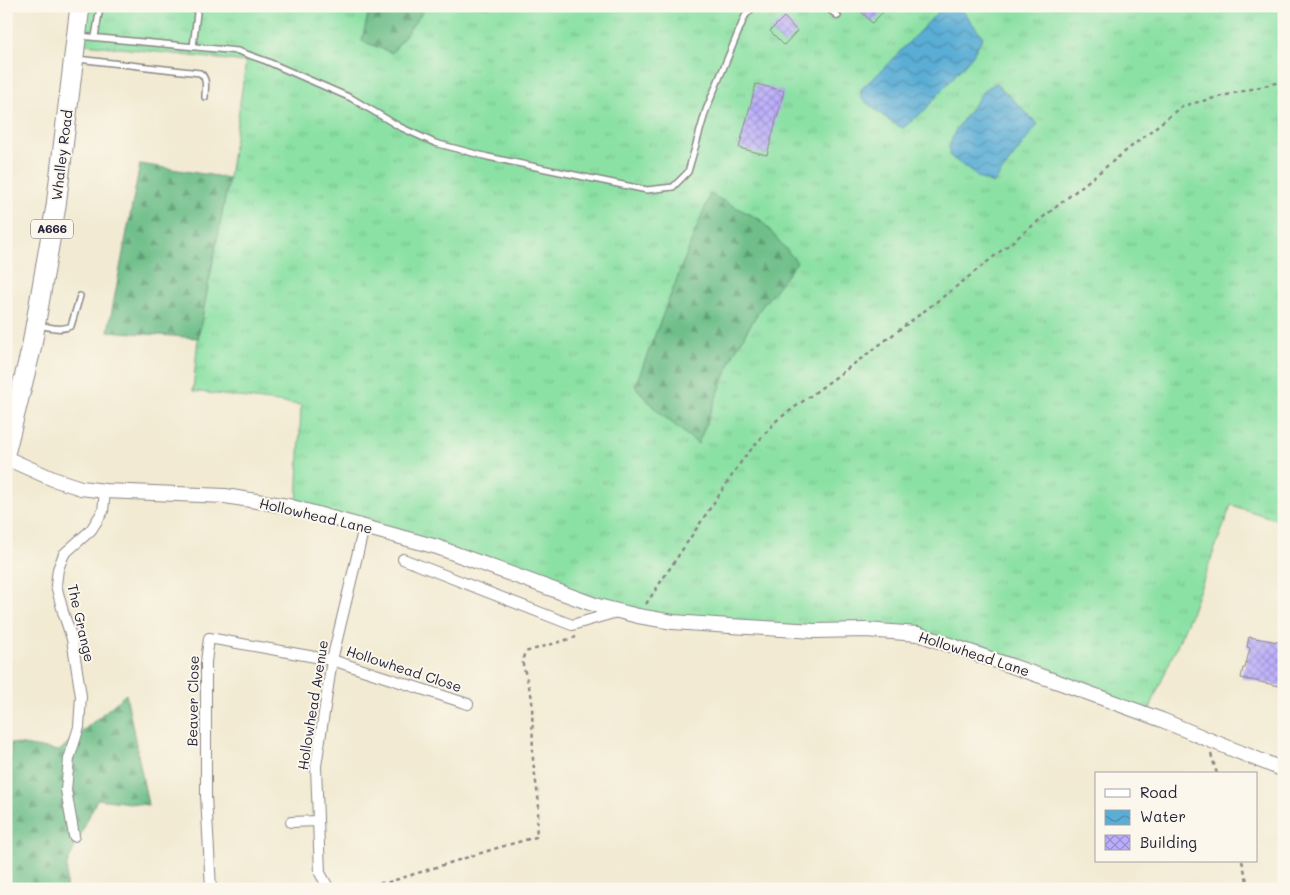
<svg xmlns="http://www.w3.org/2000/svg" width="1290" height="895" font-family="Mali,sans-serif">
	<defs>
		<pattern id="grass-tufts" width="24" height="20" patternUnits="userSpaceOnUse" patternTransform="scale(1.25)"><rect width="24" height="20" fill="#8be1a4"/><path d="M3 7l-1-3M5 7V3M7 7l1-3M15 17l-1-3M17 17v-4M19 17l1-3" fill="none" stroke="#78c18e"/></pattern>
		<pattern id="forest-firs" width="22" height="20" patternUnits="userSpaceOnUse" patternTransform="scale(1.25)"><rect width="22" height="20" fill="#70bf8a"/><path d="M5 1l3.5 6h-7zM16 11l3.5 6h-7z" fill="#5c9b72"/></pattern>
		<pattern id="water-waves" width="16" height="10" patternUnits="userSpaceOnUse" patternTransform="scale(1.25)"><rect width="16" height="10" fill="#5aadd5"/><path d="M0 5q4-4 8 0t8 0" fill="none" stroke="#4a8cae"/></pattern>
		<pattern id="building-cross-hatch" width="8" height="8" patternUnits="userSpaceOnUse" patternTransform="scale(1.25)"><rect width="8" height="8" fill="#baadfb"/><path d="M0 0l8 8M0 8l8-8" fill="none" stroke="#978ccc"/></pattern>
	</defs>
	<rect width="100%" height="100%" fill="#fbf7ec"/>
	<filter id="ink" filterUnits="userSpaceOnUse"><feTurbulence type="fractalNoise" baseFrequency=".02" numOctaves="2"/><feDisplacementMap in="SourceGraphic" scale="10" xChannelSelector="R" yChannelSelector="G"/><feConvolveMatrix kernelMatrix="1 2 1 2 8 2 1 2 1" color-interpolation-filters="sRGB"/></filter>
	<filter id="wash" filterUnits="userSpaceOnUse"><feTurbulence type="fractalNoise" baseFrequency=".0096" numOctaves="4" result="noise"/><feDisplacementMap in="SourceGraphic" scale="20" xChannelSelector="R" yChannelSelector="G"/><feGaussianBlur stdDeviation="1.12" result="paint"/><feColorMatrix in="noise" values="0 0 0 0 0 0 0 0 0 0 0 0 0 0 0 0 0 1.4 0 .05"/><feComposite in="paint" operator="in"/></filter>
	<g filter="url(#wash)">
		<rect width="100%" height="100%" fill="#f2ead2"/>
		<path fill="url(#grass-tufts)" stroke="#568270" d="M 80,6 L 1284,6 L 1284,522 L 1231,505 L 1190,616 L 1154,698 L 1148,715 L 918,634 L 673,622 L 297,509 L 301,405 L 193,391 L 198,338 L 229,178 L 246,62 L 76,43 Z"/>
		<path fill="url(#forest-firs)" stroke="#497062" d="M 370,6 L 427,6 L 392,53 L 362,41 Z
			M 140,164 L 229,178 L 198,338 L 108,331 Z
			M 710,194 L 761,220 L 797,262 L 760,309 L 734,353 L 698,444 L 656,410 L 635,386 Z
			M 126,694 L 148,805 L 97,799 L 67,864 L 66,889 L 6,889 L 6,856 L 11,743 L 59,751 Z"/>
		<path fill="url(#water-waves)" stroke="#3e6888" d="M 944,6 L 959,6 L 983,37 L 972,56 L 924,111 L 903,128 L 891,122 L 861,98 L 861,89 L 880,72 Z
			M 996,83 L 1038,124 L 993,184 L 979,178 L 950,156 L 949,147 L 955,131 L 984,90 Z"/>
		<g id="blocks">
			<path fill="url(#building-cross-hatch)" d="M 856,6 L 889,6 L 872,23 Z
				M 784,17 L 797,31 L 784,45 L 770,31 Z
				M 756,84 L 784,91 L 767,155 L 739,148 Z
				M 1249,637 L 1284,643 L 1284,687 L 1241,678 L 1243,668 L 1245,668 L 1250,648 L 1247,647 Z"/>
		</g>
	</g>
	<g filter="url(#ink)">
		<use href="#blocks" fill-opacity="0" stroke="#8a8686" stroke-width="1"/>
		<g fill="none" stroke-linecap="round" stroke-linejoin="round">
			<g stroke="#8a8686" stroke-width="8">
				<path id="lane" d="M 825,6 L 838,16
					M 79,36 L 238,51 L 266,61 L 351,98 L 400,127 L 435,143 L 488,157 L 647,190 L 673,187 L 688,172 L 706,110 L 745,16 L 754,6
					M 95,37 L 99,13 L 103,6
					M 193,47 L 197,13
					M 77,59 L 200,73 C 208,78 205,89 205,97
					M 38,325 C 49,327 61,331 71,326 L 80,296"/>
			</g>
			<g stroke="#8a8686" stroke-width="12">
				<path id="street" d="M 403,559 L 572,625 L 617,612
					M 291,822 L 318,821
					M 74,836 L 66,790 L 69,759 L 79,727 L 81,696 L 72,639 L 63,612 L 56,585 L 58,569 L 64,554 L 91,530 L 103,511 L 105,491
					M 211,889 L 206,796 L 206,662 L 209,638 L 332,660 L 468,704
					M 329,889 L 320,873 L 316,766 L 332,660 L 364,527"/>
			</g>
			<g stroke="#8a8686" stroke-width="16">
				<path id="secondary" d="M 6,458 L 53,479 L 81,488 L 105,491 L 225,496 L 288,506 L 437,547 L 598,606 L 638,616 L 673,622 L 730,626 L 815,631 L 866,630 L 918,634 L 1061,683 L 1162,720 L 1207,739 L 1284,770"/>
			</g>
			<g stroke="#8a8686" stroke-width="21">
				<path id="highway" d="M 6,450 L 31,350 L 56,206 L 80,6"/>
			</g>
			<path stroke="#8a8686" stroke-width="2.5" stroke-dasharray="4 4" stroke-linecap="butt" d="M 646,604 L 743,459 L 776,421 L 866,355 L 952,290 L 1182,106 L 1284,81
				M 1211,754 L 1217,774
				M 1242,861 L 1249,889
				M 340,889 L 389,882 L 497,848 L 536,837 L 539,804 L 533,761 L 532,698 L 522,661 L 525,652 L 576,637"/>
			<use href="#lane" stroke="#fff" stroke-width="5"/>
			<use href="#street" stroke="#fff" stroke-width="10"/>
			<use href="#secondary" stroke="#fff" stroke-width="14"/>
			<use href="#highway" stroke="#fff" stroke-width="19"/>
		</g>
	</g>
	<g text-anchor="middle" stroke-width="4" stroke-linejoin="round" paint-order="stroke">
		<rect fill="#fbf7ec" stroke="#636270" stroke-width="1" x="31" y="219.5" width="42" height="19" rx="4"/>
		<g font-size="12" font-weight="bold" fill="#22223b">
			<text x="52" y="233">A666</text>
		</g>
		<g font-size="14" fill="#22223b" stroke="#fbf7ec">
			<text transform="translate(62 155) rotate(-83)" y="5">Whalley Road</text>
			<text transform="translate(316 516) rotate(13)" y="5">Hollowhead Lane</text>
			<text transform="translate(81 623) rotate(77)" y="5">The Grange</text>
			<text transform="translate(974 654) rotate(18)" y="5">Hollowhead Lane</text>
			<text transform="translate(404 669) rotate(18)" y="5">Hollowhead Close</text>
			<text transform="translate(193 701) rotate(-89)" y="5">Beaver Close</text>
			<text transform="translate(313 705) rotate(-81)" y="5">Hollowhead Avenue</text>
		</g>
	</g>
	<rect width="1290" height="895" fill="none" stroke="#fbf7ec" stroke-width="25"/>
	<rect x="1095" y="772" width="162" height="90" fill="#fbf7ec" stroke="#a4a2a5"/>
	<rect x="1105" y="789" width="25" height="8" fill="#ffffff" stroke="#a4a2a5"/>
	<text x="1140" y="798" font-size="15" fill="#22223b">Road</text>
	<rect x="1105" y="810" width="25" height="15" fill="url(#water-waves)" stroke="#a4a2a5"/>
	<text x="1140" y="822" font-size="15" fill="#22223b">Water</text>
	<rect x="1105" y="835" width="25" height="15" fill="url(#building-cross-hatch)" stroke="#a4a2a5"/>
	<text x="1140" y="848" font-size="15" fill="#22223b">Building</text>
</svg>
